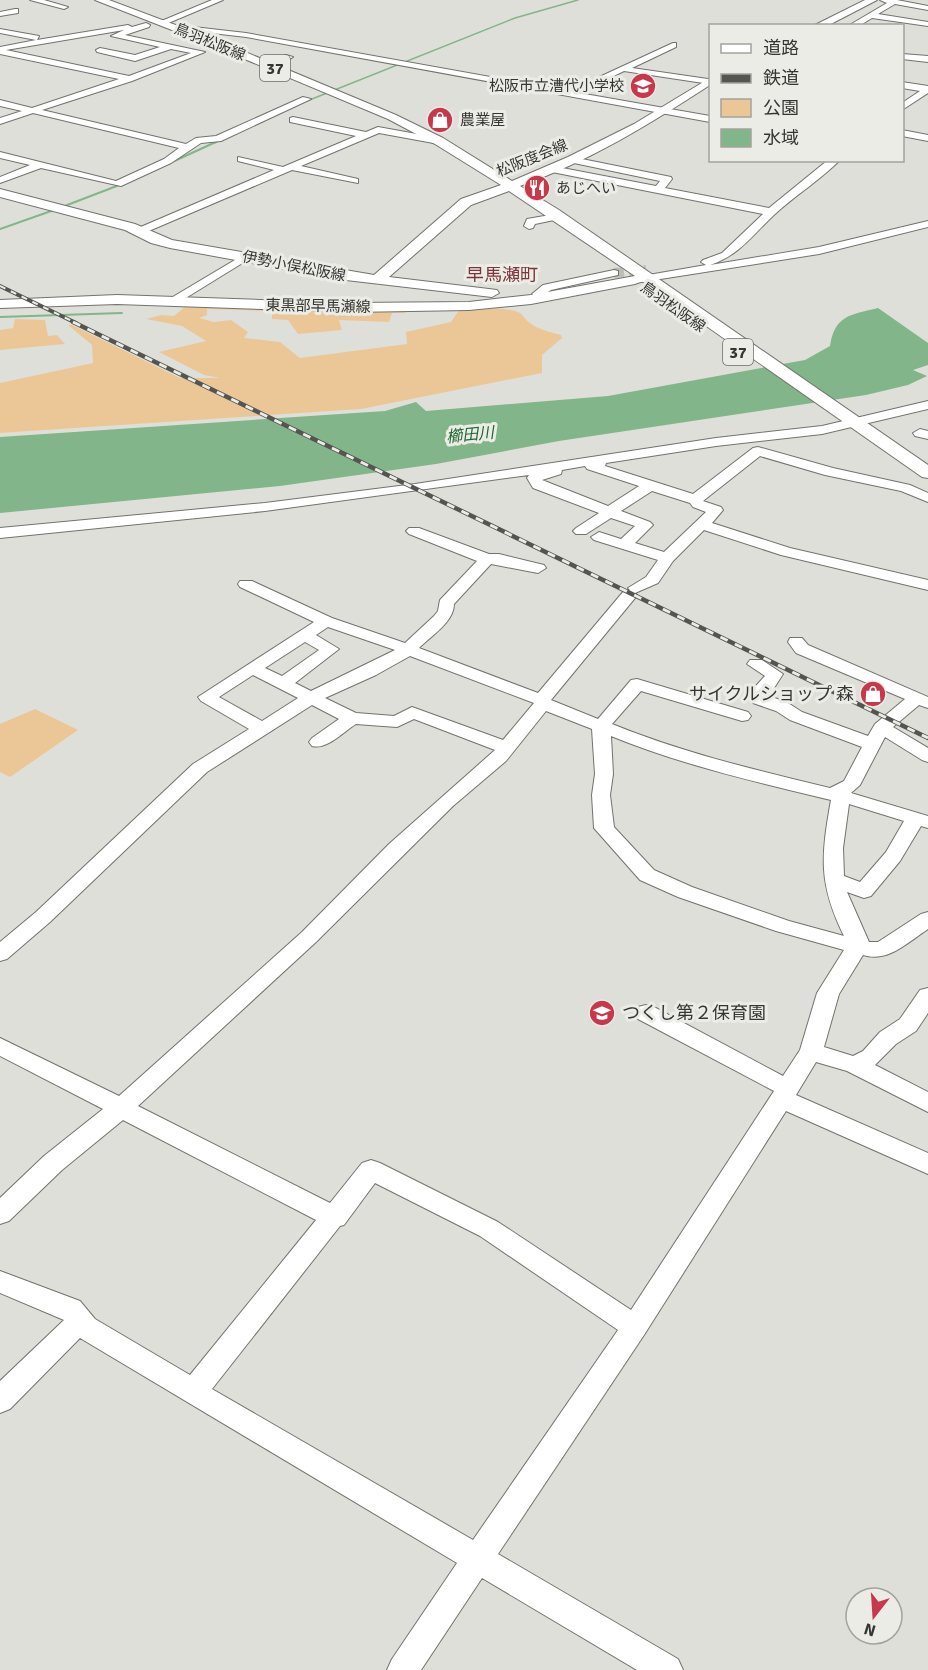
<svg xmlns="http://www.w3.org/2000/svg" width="928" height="1670" font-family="Signika,'Noto Sans JP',sans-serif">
	<rect width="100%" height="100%" fill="#dfdfd9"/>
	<path fill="#ebc798" d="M 188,304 L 400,310 L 406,313 L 392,313 L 389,322 L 339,320 L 342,330 L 298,334 L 288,320 L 272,319 L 272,311 L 207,309 L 207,315 L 199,318 L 214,322 L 231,320 L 248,332 L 244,338 L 280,342 L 300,358 L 407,344 L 406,332 L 451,322 L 459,310 C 475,309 506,306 520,313 C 524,316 526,321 530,323 C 539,330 550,332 561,335 L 562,338 L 542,355 L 542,373 L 361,409 L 0,433 L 0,383 L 93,363 L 92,345 L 68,325 L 72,325 L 180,378 L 220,378 L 204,375 L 159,352 L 206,341 L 182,326 L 146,319 L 161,315 L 174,316 Z
		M 15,319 L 45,320 L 48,336 L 57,335 L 65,344 L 0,350 L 0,330 L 13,328 Z
		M 35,709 L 78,730 L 10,777 L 0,772 L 0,724 Z"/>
	<path fill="#83b58a" d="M 878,308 L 928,343 L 928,365 L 913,370 L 927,376 L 908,385 L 866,395 L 559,441 L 436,464 L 280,486 L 0,513 L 0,437 L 385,411 L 416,402 L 426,411 L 608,396 L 805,360 L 830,346 C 835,315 850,315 878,308 Z"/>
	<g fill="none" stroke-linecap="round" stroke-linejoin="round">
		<path stroke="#83b58a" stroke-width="1.5" d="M 307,101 L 515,18 L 578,0
			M 214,143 L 221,140"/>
		<path stroke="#83b58a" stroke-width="2" d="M 170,163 L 218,141
			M 62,207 L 122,184
			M 0,229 L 54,210
			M 0,317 L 122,313"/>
		<path stroke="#bdbdb8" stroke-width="10" stroke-dasharray="10 5" stroke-linecap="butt" d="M 614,273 L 646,270"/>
		<g stroke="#73736e" stroke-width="2">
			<path id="minor" d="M 30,0 L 44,0 L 68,7 L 64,9 Z
				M 212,0 L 223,0 L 166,24 L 159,22 Z
				M 880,0 L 897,0 L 928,6 L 928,10 L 895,4 L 878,14 L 928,22 L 928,26 L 872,18 L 859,26 L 848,26 L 887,3 Z
				M 15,9 L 18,9 L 18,13 L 0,16 L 0,12 Z
				M 146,23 L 150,25 L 149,27 L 125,35 L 205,52 L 132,81 L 42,110 L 186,144 L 196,138 L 216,136 L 303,97 L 311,99 L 221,141 L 201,143 L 171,163 L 121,186 L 41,168 L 0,183 L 0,177 L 30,165 L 0,158 L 0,152 L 116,181 L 164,159 L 179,148 L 33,113 L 0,124 L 0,118 L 22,111 L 0,106 L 0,100 L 32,108 L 119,79 L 0,54 L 0,47 L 36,40 L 0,33 L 0,29 L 39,36 L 37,40 L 128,25 L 132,27 ZM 124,30 L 111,36 L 160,47 L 135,55 L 100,48 L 96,50 L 97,52 L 135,61 L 171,49 L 191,53 L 129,76 L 6,50 Z
				M 167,24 L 246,33 L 569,91 L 673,43 L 676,43 L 676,47 L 632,68 L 708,79 L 710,80 L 710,84 L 624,71 L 579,93 L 710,116 L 710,122 L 246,37 L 170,28 L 167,28 Z
				M 902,54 L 928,56 L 928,62 L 902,59 Z
				M 286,55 L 293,57 L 272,68 L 265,66 Z
				M 902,82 L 928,86 L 928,93 L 902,110 L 902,103 L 920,91 L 902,88 Z
				M 293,117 L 366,132 L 378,127 L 439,138 L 444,141 L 439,144 L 379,133 L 301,166 L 358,179 L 358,183 L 292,170 L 144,233 L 136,233 L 136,229 L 274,170 L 238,161 L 238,157 L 283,167 L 356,136 L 290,122 L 290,118 Z
				M 902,130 L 928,135 L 928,141 L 902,136 Z
				M 572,157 L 671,177 L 672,179 L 665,188 L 769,208 L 828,160 L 840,160 C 820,180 796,195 775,214 C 752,235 740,255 710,265 L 819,247 L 928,221 L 928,227 L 819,254 L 635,283 L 629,280 L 631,278 L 706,265 L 701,262 L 703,260 L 722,253 L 763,214 L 552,172 L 547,169 L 552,166 L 656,186 L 660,181 L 569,162 L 567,160 Z
				M 550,215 L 554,216 L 554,220 L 535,224 L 533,228 L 529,229 L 524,226 L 527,219 Z
				M 245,254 L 249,255 L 249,259 L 176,304 L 168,304 L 166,301 Z
				M 614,270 L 618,271 L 618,275 L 551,290 L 538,298 L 532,294 L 543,285 Z
				M 928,401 L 928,409 L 822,434 L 716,446 L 606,463 L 605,466 L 693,494 L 753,448 L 758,447 L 833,468 L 910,485 L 928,493 L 928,502 L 901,491 L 825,475 L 760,456 L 703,501 L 721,507 L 723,510 L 712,523 L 790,548 L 928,580 L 928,590 L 781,555 L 704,530 L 673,561 L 658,583 L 635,593 L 637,595 L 635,598 L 551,700 L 598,719 L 631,680 L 637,679 L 748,712 L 751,716 L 748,720 L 742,721 L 641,691 L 612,724 C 683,753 756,770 830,788 L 844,781 L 862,747 L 790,720 L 776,711 L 753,703 L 750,699 L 754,688 L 765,676 L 747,664 L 750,660 L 762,660 L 783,674 L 769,696 L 788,703 L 802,712 L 868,736 L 875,724 L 905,699 L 796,653 L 788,642 L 790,638 L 802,638 L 808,645 L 928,697 L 928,708 L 919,705 L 893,727 L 928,748 L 928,762 L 922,760 L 885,737 L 860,785 L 851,793 L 928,816 L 928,828 L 921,826 L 900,861 L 871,896 L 864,898 L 847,892 L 869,942 L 878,942 L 921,914 L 928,912 L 928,929 C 908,942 888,963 863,955 L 839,994 L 824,1047 L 853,1056 L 863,1051 L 880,1032 L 900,1019 L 920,990 L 928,988 L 928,1013 L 916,1031 L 896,1044 L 875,1065 L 928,1092 L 928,1112 L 847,1071 L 816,1062 L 796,1095 L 928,1153 L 928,1174 L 786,1111 L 644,1335 L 498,1554 L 678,1659 L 683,1670 L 637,1670 L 482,1578 L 421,1670 L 387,1670 L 392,1659 L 457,1563 L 80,1338 L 10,1409 L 0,1413 L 0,1381 L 64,1320 L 0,1293 L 0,1271 L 80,1301 L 95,1319 L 190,1375 L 316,1220 L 123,1120 L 62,1170 L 9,1221 L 0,1224 L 0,1198 L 44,1156 L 103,1109 L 0,1056 L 0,1038 L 119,1096 L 302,932 L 389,844 L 495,750 L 414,719 L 397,727 L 356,724 C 343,732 327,750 312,746 L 309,742 L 312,738 L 339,719 L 312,705 L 207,772 L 50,922 L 7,959 L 0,961 L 0,942 L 36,912 L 193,764 L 249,729 L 201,701 L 198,697 L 314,622 L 240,587 L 238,584 L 240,581 L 252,581 L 332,618 L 405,643 L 434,616 L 438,611 L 440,600 L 477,561 L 409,534 L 406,531 L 409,528 L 419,528 L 489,554 L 499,554 L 544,565 L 546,568 L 538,573 L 491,564 L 454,604 C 454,622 431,636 419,648 L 538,693 L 623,592 L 630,590 L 628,588 L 646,577 L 658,560 L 594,540 L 591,537 L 599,532 L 621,539 L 635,526 L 611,518 L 586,534 L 576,534 L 573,531 L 576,528 L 599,513 L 533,488 L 527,478 L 529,475 L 265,511 L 0,538 L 0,528 L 265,503 L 415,484 L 716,438 L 822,426 ZM 585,466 L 587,469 L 639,486 L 608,506 L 542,480 L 561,474 L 562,470 ZM 652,491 L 690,503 L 693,507 L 706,512 L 664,552 L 635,543 L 653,525 L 650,522 L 621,511 ZM 328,627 L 395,650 L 311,691 L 295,683 L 339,649 L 316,635 ZM 305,642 L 319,650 L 282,676 L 265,668 ZM 410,656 L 534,703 L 503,740 L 412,707 L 394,716 L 356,713 L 325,698 L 376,675 ZM 253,675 L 298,698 L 262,721 L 219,697 ZM 546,711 L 592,729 L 595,774 L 592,795 L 594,828 L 640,880 L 678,897 L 776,931 L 844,950 L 817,993 L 800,1050 L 783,1076 L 654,1007 L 646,1005 L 638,1007 L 635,1013 L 638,1019 L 774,1091 L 631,1310 L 498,1222 L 380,1163 L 371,1160 L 362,1163 L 330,1203 L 138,1106 L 316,942 L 453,806 L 506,761 ZM 611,736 C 682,765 756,782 831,800 C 821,856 818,883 844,936 L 789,921 L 692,887 L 654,870 L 614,827 L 610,795 L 613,774 ZM 849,804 L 904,821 L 886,852 L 860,882 L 844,876 L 843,848 ZM 375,1183 L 480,1236 L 618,1330 L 473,1540 L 212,1389 L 340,1226 L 344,1225 Z
				M 920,429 L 928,431 L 928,439 L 915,436 L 913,433 Z"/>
		</g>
		<g stroke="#73736e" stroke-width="2">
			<path id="major" d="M 95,0 L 109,0 L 226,44 L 396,115 L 443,138 L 512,181 L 568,157 L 634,124 L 710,78 L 710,85 C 650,124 588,162 520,186 L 559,210 L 928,465 L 928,478 L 922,477 L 642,281 L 635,284 L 531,304 L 469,310 L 352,312 L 117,304 L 0,308 L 0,300 L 117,295 L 352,303 L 469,302 L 531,295 L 635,276 L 509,191 L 471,205 L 389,277 L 497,290 L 499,293 L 492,297 L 346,280 L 170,248 L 151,243 L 125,230 L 0,197 L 0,189 L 135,224 L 172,240 L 374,275 L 461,199 L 501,185 L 435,144 L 388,119 L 218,48 Z
				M 865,0 L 877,0 L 827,26 L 813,26 Z"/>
		</g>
		<use href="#minor" fill="#fff" fill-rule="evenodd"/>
		<use href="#major" fill="#fff" fill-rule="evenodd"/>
		<g stroke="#545551" stroke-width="4">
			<path id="rail-far1" d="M 0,286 L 76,323"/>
		</g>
		<g stroke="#545551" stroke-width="4.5">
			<path id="rail" d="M 73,322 L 928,738"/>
		</g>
		<use href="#rail-far1" stroke="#ecece6" stroke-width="2" stroke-dasharray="6" stroke-linecap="butt"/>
		<use href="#rail" stroke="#ecece6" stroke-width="3" stroke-dasharray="8" stroke-linecap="butt"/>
	</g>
	<defs>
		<g id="school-disc" transform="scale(1.35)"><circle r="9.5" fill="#c8384b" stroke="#ecece6"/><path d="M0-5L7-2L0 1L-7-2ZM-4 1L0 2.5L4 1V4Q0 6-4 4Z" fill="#fff"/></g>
		<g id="shop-disc" transform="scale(1.35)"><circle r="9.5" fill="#c8384b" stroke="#ecece6"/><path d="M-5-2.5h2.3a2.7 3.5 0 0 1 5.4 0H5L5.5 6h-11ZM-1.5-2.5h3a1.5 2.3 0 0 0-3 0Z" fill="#fff"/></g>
		<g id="restaurant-disc" transform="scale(1.35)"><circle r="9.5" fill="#c8384b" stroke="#ecece6"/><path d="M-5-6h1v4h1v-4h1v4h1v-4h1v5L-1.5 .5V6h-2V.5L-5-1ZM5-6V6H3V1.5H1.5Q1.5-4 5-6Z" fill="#fff"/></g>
	</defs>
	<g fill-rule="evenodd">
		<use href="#school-disc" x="643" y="86"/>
		<use href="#shop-disc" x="440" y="120"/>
		<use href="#restaurant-disc" x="537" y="188"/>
		<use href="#shop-disc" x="873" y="694"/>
		<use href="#school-disc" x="602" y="1013"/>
	</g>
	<g text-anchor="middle" stroke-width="6" stroke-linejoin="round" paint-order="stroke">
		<g font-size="15" fill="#353633" stroke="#ecece6">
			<text transform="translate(210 42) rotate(22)" y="5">鳥羽松阪線</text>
			<text transform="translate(532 158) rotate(-22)" y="5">松阪度会線</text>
			<text transform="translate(294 266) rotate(11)" y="5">伊勢小俣松阪線</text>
			<text transform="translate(318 306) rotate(1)" y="5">東黒部早馬瀬線</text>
			<text transform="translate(673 307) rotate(35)" y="5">鳥羽松阪線</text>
		</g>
		<g font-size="15" fill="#353633" stroke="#ecece6" text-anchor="start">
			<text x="624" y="91" text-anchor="end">松阪市立漕代小学校</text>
			<text x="460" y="125">農業屋</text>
			<text x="556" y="193">あじへい</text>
		</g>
		<g fill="#ecece6" stroke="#6c6d69" stroke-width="1.5">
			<rect x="260" y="55" width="30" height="26" rx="4.5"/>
			<rect x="723" y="339" width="30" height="26" rx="4.5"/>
		</g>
		<g font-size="16" font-weight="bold" fill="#353633">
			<text x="275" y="74">37</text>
			<text x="738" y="358">37</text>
		</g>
		<g font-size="16" font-style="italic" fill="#1e6630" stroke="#ecece6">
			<text transform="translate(470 434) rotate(-6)" y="6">櫛田川</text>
		</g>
		<g font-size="18" fill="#7b3439" stroke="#ecece6">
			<text x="502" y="281">早馬瀬町</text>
		</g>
		<g font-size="18" fill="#353633" stroke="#ecece6" text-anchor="end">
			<text x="854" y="700">サイクルショップ 森</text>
			<text x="622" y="1019" text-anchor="start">つくし第２保育園</text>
		</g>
	</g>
	<rect x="709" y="24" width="195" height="138" fill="#ecece6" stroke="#a3a39e" stroke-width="1.5"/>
	<rect x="721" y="44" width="30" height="9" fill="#ffffff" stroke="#a3a39e" stroke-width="1.5"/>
	<text x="763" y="54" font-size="18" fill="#353633">道路</text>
	<rect x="721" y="74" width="30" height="9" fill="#545551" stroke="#a3a39e" stroke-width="1.5"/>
	<text x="763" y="84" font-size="18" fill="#353633">鉄道</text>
	<rect x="721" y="99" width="30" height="18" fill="#ebc798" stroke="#a3a39e" stroke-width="1.5"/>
	<text x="763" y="114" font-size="18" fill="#353633">公園</text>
	<rect x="721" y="129" width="30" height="18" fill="#83b58a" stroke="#a3a39e" stroke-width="1.5"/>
	<text x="763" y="144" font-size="18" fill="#353633">水域</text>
	<g transform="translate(874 1616) rotate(197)"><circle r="28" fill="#ecece6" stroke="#a3a39e" stroke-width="1.5"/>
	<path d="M0-4.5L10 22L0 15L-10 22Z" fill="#c8384b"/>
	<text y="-9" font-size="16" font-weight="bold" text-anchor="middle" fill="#353633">N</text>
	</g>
</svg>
